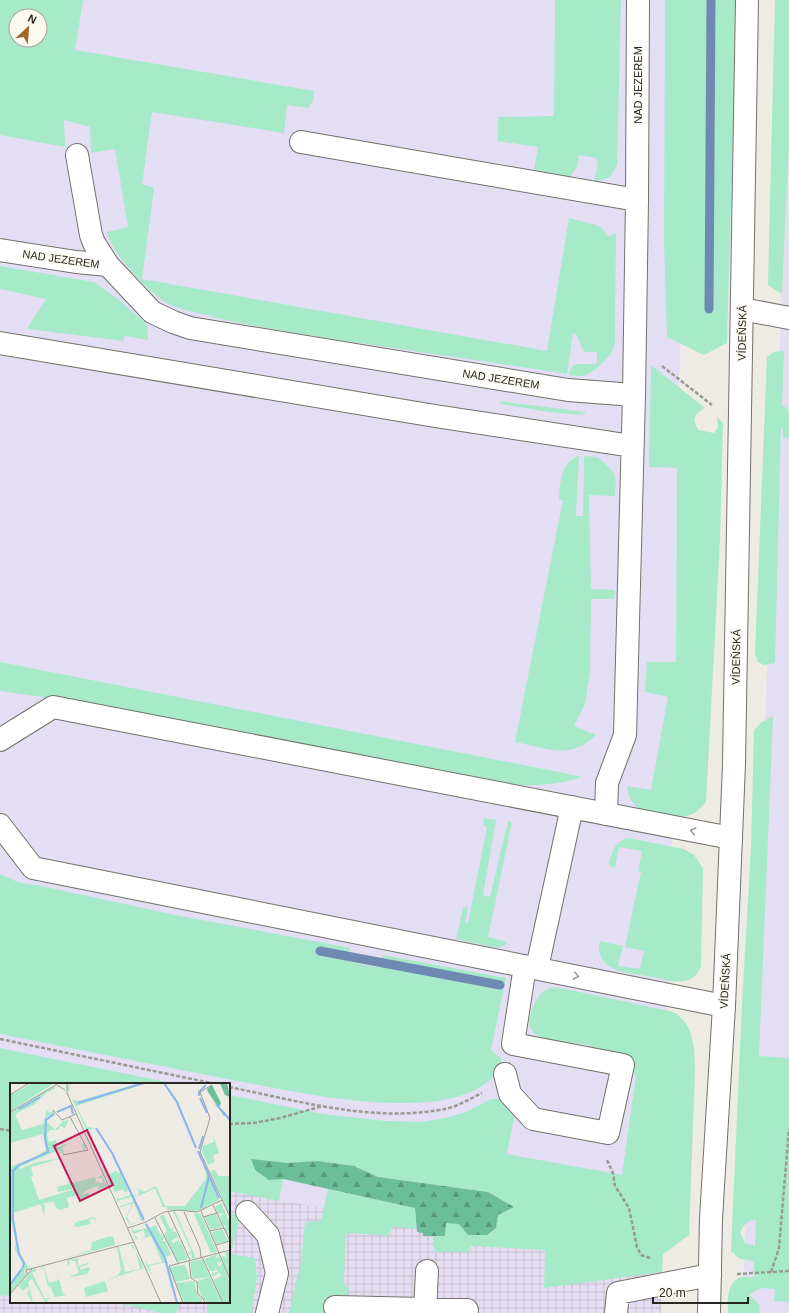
<svg xmlns="http://www.w3.org/2000/svg" width="789" height="1313" font-family="Helvetica,sans-serif">
	<defs>
		<pattern id="industrial-grid" width="8" height="8" patternUnits="userSpaceOnUse"><rect width="8" height="8" fill="#e6ddf2"/><path d="M0 4h8M4 0v8" fill="none" stroke="#c5becf"/></pattern>
		<pattern id="forest-firs" width="22" height="20" patternUnits="userSpaceOnUse"><rect width="22" height="20" fill="#6cbd9a"/><path d="M5 1l3.5 6h-7zM16 11l3.5 6h-7z" fill="#59997d"/></pattern>
	</defs>
	<rect width="100%" height="100%" fill="#edebe3"/>
	<path fill="#e3def4" fill-rule="evenodd" d="M 0,0 L 689,0 L 677,468 L 676,662 L 663,1245 L 662,1272 L 229,1191 L 229,1084 L 11,1084 L 0,1146 ZM 16,16 L 40,16 L 40,40 L 16,40 Z
		M 789,143 L 789,1313 L 742,1313 L 779,363 Z"/>
	<path fill="url(#industrial-grid)" d="M 0,1146 L 11,1148 L 11,1302 L 229,1302 L 229,1191 L 468,1235 L 662,1272 L 661,1313 L 0,1313 Z"/>
	<path fill="#a6eaca" fill-rule="evenodd" d="M 0,0 L 83,0 L 75,50 L 314,91 L 313,100 L 309,108 L 287,105 L 284,133 L 152,112 L 142,184 L 154,188 L 142,279 L 547,351 L 569,218 L 596,225 L 603,229 L 608,237 L 616,233 L 615,333 C 615,337 615,342 614,346 C 612,355 597,370 588,374 C 582,377 575,376 569,375 L 571,368 L 576,364 L 597,364 L 597,352 L 584,352 L 576,334 L 573,333 L 567,374 C 488,362 409,350 331,339 C 290,332 249,326 209,316 C 196,312 183,310 171,305 C 151,296 111,253 107,232 L 128,227 L 115,149 L 91,153 L 90,127 L 64,120 L 65,147 L 0,135 ZM 16,16 L 40,16 L 40,40 L 16,40 Z
		M 555,0 L 621,0 L 617,165 L 610,177 L 594,182 L 598,164 L 596,158 L 579,155 L 577,167 L 568,179 L 533,176 L 538,147 L 498,141 L 498,117 L 554,116 Z
		M 665,0 L 735,0 L 734,104 L 727,343 L 704,355 L 667,337 L 664,240 Z
		M 775,0 L 789,0 L 789,143 L 782,294 L 768,285 Z
		M 0,266 L 94,282 L 118,299 L 147,325 L 148,340 L 125,336 L 123,341 L 28,329 L 28,327 L 46,299 L 0,289 Z
		M 784,351 L 782,406 L 784,406 L 789,411 L 789,438 L 783,438 L 783,429 L 781,429 L 775,660 L 775,663 L 764,665 L 758,662 L 755,654 L 767,357 L 774,352 Z
		M 651,365 L 705,408 C 694,415 692,418 698,430 L 714,433 L 718,427 L 717,417 L 723,423 L 720,540 L 706,802 C 701,808 695,815 686,816 C 674,819 645,814 636,806 C 630,801 628,793 627,786 L 651,790 L 668,697 L 645,692 L 647,662 L 676,662 L 677,468 L 649,467 Z
		M 499,401 L 585,412 L 585,414 C 557,416 529,408 501,404 Z
		M 579,456 L 576,516 L 583,516 L 584,456 L 597,457 L 610,468 L 614,474 L 616,481 L 615,496 L 589,495 L 591,589 L 615,590 L 614,599 L 591,599 L 590,672 L 585,704 L 574,726 L 596,735 C 569,761 547,748 515,742 L 563,500 L 559,499 C 560,483 561,461 579,456 Z
		M 0,662 L 579,776 L 580,778 C 558,784 534,787 512,784 L 85,703 L 0,691 Z
		M 773,716 L 759,1056 L 789,1058 L 789,1302 L 774,1301 L 775,1289 L 761,1288 L 749,1295 L 760,1305 L 759,1313 L 728,1313 C 728,1302 726,1284 739,1278 C 743,1276 750,1278 754,1277 L 754,1261 L 740,1259 L 731,1251 L 742,1004 L 751,848 L 754,730 L 762,722 ZM 755,1219 L 756,1219 L 755,1246 L 745,1243 L 740,1232 L 746,1223 Z
		M 484,818 L 496,820 L 483,895 L 490,897 L 508,821 L 512,822 L 488,937 L 507,942 L 505,945 L 498,948 L 456,939 L 463,908 L 468,907 L 465,923 L 468,923 L 487,827 L 483,825 Z
		M 629,838 L 684,849 L 694,855 L 703,868 L 701,966 C 698,975 692,980 683,981 C 674,983 662,979 653,977 C 632,973 593,973 600,941 L 623,946 L 618,966 L 640,969 L 644,951 L 625,947 L 641,872 L 638,871 L 642,851 L 619,847 L 615,867 L 609,866 C 611,853 615,840 629,838 Z
		M 0,874 L 20,883 L 37,885 L 175,915 L 351,948 L 346,955 L 351,962 L 380,968 L 383,955 L 506,978 L 491,1050 L 502,1059 C 501,1062 500,1067 498,1070 C 487,1091 452,1100 429,1102 C 363,1107 297,1092 232,1080 C 154,1065 77,1049 0,1034 Z
		M 556,987 L 674,1012 C 695,1026 694,1047 695,1069 L 689,1235 L 663,1254 L 662,1272 L 544,1288 L 545,1250 L 471,1246 L 470,1252 L 435,1252 L 433,1245 L 433,1237 L 445,1236 L 446,1222 L 459,1224 L 468,1235 L 496,1228 L 498,1215 L 514,1207 L 488,1192 L 378,1177 L 354,1166 L 318,1161 L 287,1163 L 252,1159 L 269,1180 L 283,1179 L 279,1201 L 229,1191 L 229,1095 L 323,1114 L 386,1121 L 421,1122 L 446,1118 L 466,1112 L 491,1099 L 499,1099 L 507,1103 L 515,1112 L 507,1154 L 622,1175 L 636,1075 C 625,1066 614,1059 601,1052 C 597,1050 594,1047 590,1046 C 566,1039 514,1048 534,1005 C 540,993 543,989 556,987 Z
		M 0,1048 L 176,1084 L 11,1084 L 11,1296 L 0,1295 Z
		M 328,1189 L 415,1208 L 416,1229 L 391,1227 L 390,1236 L 346,1233 L 344,1280 L 345,1287 L 349,1287 L 348,1297 L 328,1297 L 328,1313 L 289,1313 L 301,1261 L 305,1222 L 321,1221 Z
		M 229,1213 L 240,1216 L 231,1254 L 255,1258 L 257,1279 L 251,1313 L 207,1313 L 207,1303 L 203,1302 L 229,1302 Z
		M 114,1302 L 180,1302 L 176,1313 L 161,1313 Z"/>
	<path fill="url(#forest-firs)" d="M 251,1159 L 287,1163 L 318,1161 L 354,1166 L 378,1177 L 488,1192 L 514,1207 L 498,1215 L 496,1228 L 487,1235 L 468,1235 L 459,1224 L 446,1223 L 445,1236 L 423,1236 L 423,1233 L 417,1232 L 415,1208 L 283,1179 L 269,1180 L 255,1170 Z"/>
	<g fill="none" stroke-linecap="round" stroke-linejoin="round">
		<path stroke="#6e8ab2" stroke-width="9" d="M 709,309 L 711,0
			M 320,951 L 500,985"/>
		<g stroke="#737169" stroke-width="24">
			<path id="minor" d="M 301,142 L 637,200
				M 77,155 L 91,235 L 94,243 L 108,265 L 152,312 L 173,322 L 190,328 L 568,390 L 634,395 L 637,200 L 638,0
				M 0,250 L 76,262 L 108,265
				M 742,309 L 789,318
				M 0,343 L 435,416 L 632,446
				M 0,740 L 53,707 L 731,838
				M 606,814 L 607,783 L 625,735 L 634,395
				M 0,825 L 33,868 L 724,1006
				M 537,968 L 572,807
				M 505,1074 L 510,1094 L 533,1119 L 608,1133 L 623,1065 L 513,1044 L 525,966
				M 247,1212 L 268,1235 L 277,1273 L 267,1313
				M 335,1307 L 467,1310
				M 425,1313 L 427,1271
				M 616,1313 L 618,1293 L 710,1275"/>
		</g>
		<g stroke="#737169" stroke-width="24">
			<path id="major" d="M 709,1313 L 711,1219 L 724,1006 L 734,764 L 747,0"/>
		</g>
		<path stroke="#9a9993" stroke-width="2.5" stroke-dasharray="4 2" stroke-linecap="butt" d="M 662,366 L 712,405
			M 0,1039 L 216,1084
			M 229,1087 C 299,1101 374,1123 445,1109 C 457,1107 471,1098 482,1093
			M 229,1124 L 254,1123 L 280,1118 L 323,1106
			M 0,1129 L 11,1131
			M 607,1160 L 613,1173 L 615,1186 L 629,1208 L 637,1247 L 641,1255 L 650,1258
			M 771,1272 L 779,1248 L 789,1129
			M 737,1274 L 789,1271"/>
		<use href="#minor" stroke="#fff" stroke-width="22"/>
		<use href="#major" stroke="#fff" stroke-width="22"/>
	</g>
	<defs><path id="oneway-chevron" d="M-2-3.5L2.5 0L-2 3.5" fill="none" stroke-width="1.6" stroke-linecap="round" stroke-linejoin="round"/></defs>
	<g stroke="#9e9d9c">
		<use href="#oneway-chevron" transform="translate(693 831) rotate(-169)"/>
		<use href="#oneway-chevron" transform="translate(576 976) rotate(11)"/>
	</g>
	<g text-anchor="middle" stroke-width="3" stroke-linejoin="round" paint-order="stroke">
		<g font-size="11" fill="#272623" stroke="#fbf9f0">
			<text transform="translate(638 85) rotate(-90)" y="4">NAD JEZEREM</text>
			<text transform="translate(61 259) rotate(8)" y="4">NAD JEZEREM</text>
			<text transform="translate(742 333) rotate(-89)" y="4">VÍDEŇSKÁ</text>
			<text transform="translate(501 379) rotate(9)" y="4">NAD JEZEREM</text>
			<text transform="translate(736 657) rotate(-89)" y="4">VÍDEŇSKÁ</text>
			<text transform="translate(725 981) rotate(-87)" y="4">VÍDEŇSKÁ</text>
		</g>
	</g>
	<g transform="translate(10 1083)">
		<rect width="220" height="220" fill="#edebe3"/>
		<path d="M 22,0 L 43,1 L 0,28 L 0,13 ZM 60,0 L 59,10 L 62,16 L 68,18 L 126,1 L 137,0 L 66,23 L 77,44 L 85,45 L 77,48 L 82,59 L 57,5 ZM 153,0 L 167,19 L 187,66 L 165,18 ZM 44,3 L 45,6 L 36,10 L 25,21 L 5,31 L 12,47 L 33,41 L 37,27 L 40,30 L 42,28 L 38,26 L 43,28 L 45,31 L 38,34 L 37,39 L 45,47 L 53,38 L 59,37 L 55,45 L 51,43 L 48,47 L 40,47 L 37,51 L 39,59 L 46,57 L 48,64 L 58,60 L 52,65 L 55,72 L 73,67 L 72,61 L 74,60 L 76,66 L 57,72 L 53,71 L 49,67 L 9,84 L 10,86 L 24,80 L 56,74 L 21,84 L 23,93 L 21,94 L 29,117 L 87,99 L 93,100 L 92,95 L 86,95 L 92,92 L 97,103 L 87,107 L 89,103 L 82,105 L 72,110 L 73,112 L 78,109 L 81,114 L 69,117 L 67,112 L 57,115 L 59,124 L 50,127 L 46,125 L 44,119 L 32,120 L 35,123 L 34,133 L 31,121 L 3,130 L 10,171 L 19,185 L 23,184 L 14,187 L 16,192 L 0,210 L 0,200 L 13,182 L 5,166 L 6,158 L 0,132 L 1,87 L 2,83 L 28,73 L 36,67 L 33,51 L 0,60 L 0,30 ZM 203,52 L 209,70 L 203,72 L 205,79 L 198,82 L 192,68 L 193,63 L 204,59 ZM 188,67 L 209,117 L 188,128 L 157,127 L 157,124 L 153,124 L 145,105 L 129,113 L 128,105 L 134,109 L 146,103 L 155,123 L 175,123 L 196,96 L 196,90 ZM 90,77 L 97,92 L 106,88 L 112,91 L 115,97 L 101,104 ZM 205,87 L 208,93 L 220,93 L 220,133 L 200,88 ZM 85,94 L 86,98 L 81,102 L 48,109 L 47,104 L 59,101 L 56,98 L 62,100 ZM 120,108 L 122,112 L 128,112 L 123,114 L 134,138 L 131,138 L 124,120 L 117,133 L 119,138 L 120,141 L 130,139 L 120,142 L 116,136 L 117,132 L 123,120 L 111,124 L 110,123 L 123,119 L 122,114 L 109,117 L 108,120 L 106,113 L 108,116 L 120,112 ZM 85,134 L 86,138 L 84,135 L 79,137 L 81,141 L 67,144 L 64,142 L 66,139 ZM 142,137 L 136,140 L 157,179 L 164,206 L 161,205 L 155,180 L 152,180 L 154,179 L 139,183 L 142,192 L 137,184 L 135,176 L 138,182 L 152,179 L 141,153 L 131,156 L 135,154 L 134,147 L 123,151 L 128,155 L 126,157 L 121,146 L 123,145 L 123,148 L 137,145 L 134,141 ZM 100,153 L 103,154 L 105,162 L 59,174 L 81,167 L 82,159 ZM 120,162 L 123,162 L 138,194 L 134,185 L 97,197 L 108,192 L 111,187 L 107,164 L 109,164 L 115,189 L 130,186 L 126,168 ZM 68,175 L 68,183 L 78,180 L 77,177 L 79,181 L 70,184 L 71,187 L 79,184 L 80,186 L 77,191 L 61,194 L 58,185 L 61,193 L 69,190 L 67,183 L 65,178 L 60,177 L 58,184 L 57,179 L 57,177 ZM 45,181 L 53,211 L 57,212 L 45,214 L 40,203 L 38,204 L 34,185 L 29,186 L 34,183 L 39,200 L 49,197 ZM 26,185 L 26,188 L 22,190 L 35,216 L 41,214 L 37,217 L 38,220 L 36,220 L 22,196 L 18,199 L 23,220 L 17,211 L 20,205 L 17,204 L 13,208 L 8,204 L 14,196 L 16,199 L 15,196 L 22,187 ZM 95,198 L 98,208 L 76,214 L 74,205 Z" fill="#a6eaca"/>
		<path d="M 210,0 L 217,0 L 220,14 L 215,12 ZM 202,2 L 211,20 L 209,24 L 216,31 L 214,33 L 198,9 L 197,6 Z" fill="#6cbd9a"/>
		<path d="M 115,97 L 120,107 L 115,109 L 114,106 L 104,109 L 103,103 ZM 211,120 L 220,140 L 218,153 L 214,144 L 218,143 L 213,142 L 210,134 L 213,130 L 208,131 L 205,124 ZM 165,128 L 185,173 L 185,175 L 182,176 L 181,169 L 180,171 L 178,171 L 181,167 L 166,134 L 163,129 L 160,130 ZM 190,130 L 207,169 L 201,170 L 184,131 ZM 156,131 L 154,132 L 160,146 L 164,145 L 162,148 L 166,149 L 168,154 L 161,158 L 163,160 L 169,157 L 168,161 L 170,158 L 178,176 L 168,179 L 154,151 L 157,148 L 150,134 L 146,135 ZM 206,131 L 212,144 L 200,147 L 195,134 ZM 146,142 L 149,150 L 154,154 L 152,158 L 155,158 L 161,172 L 155,174 L 139,145 ZM 212,146 L 218,158 L 206,161 L 201,150 ZM 215,169 L 220,169 L 220,194 L 211,173 L 216,174 ZM 208,171 L 205,175 L 210,174 L 212,178 L 207,180 L 209,184 L 213,180 L 220,198 L 220,220 L 213,220 L 204,197 L 211,193 L 210,190 L 202,194 L 202,190 L 208,189 L 206,185 L 204,188 L 200,188 L 194,176 ZM 192,176 L 200,194 L 183,196 L 180,179 ZM 175,182 L 180,196 L 165,199 L 160,184 ZM 200,194 L 212,220 L 197,220 L 190,209 L 187,198 ZM 184,198 L 188,213 L 192,215 L 192,220 L 174,220 L 166,200 Z" fill="#a6eaca"/>
		<path fill="none" stroke="#8db5f0" stroke-width="2" d="M 154,0 L 167,19 L 186,65M 189,13 L 189,9 L 196,2M 190,15 L 197,30M 68,20 L 134,0M 206,21 L 220,37M 9,26 L 30,14M 47,29 L 61,23 L 63,31M 86,45 L 102,70 L 134,137M 189,66 L 193,53M 188,68 L 209,115M 191,125 L 199,94M 136,141 L 155,175 L 167,220M 13,185 L 14,180 L 9,171 L 3,138 L 3,88 L 9,82 L 38,69 L 35,55 L 36,37 L 44,31M 0,202 L 12,186"/>
		<path fill="none" stroke="#9e9c96" stroke-width="1" d="M 44,0 L 55,7M 57,0 L 57,10 L 151,220M 202,2 L 190,9 L 200,35 L 190,69 L 220,134M 0,12 L 19,0M 43,27 L 52,37 L 66,31M 0,29 L 46,2M 53,72 L 78,67 L 60,34M 203,122 L 220,158M 158,128 L 180,177M 191,128 L 220,196M 174,129 L 190,165 L 191,175M 193,134 L 207,130M 145,135 L 168,180M 118,145 L 136,139 L 154,129 L 167,127 L 187,129 L 212,117M 200,148 L 214,145M 206,162 L 220,158M 192,174 L 213,220M 179,177 L 181,195 L 187,199 L 188,211 L 193,215 L 195,220M 17,191 L 16,187 L 124,159M 0,211 L 22,186M 173,220 L 159,183 L 220,167"/>
		<path fill="#c2185b" fill-opacity="0.15" stroke="#c2185b" stroke-width="2" d="M 77,47 L 103,102 L 70,118 L 44,63 Z"/>
		<rect width="220" height="220" fill="none" stroke="#272623" stroke-width="2"/>
	</g>
	<g transform="translate(28 28) rotate(26)"><circle r="19" fill="#fbf9f0" stroke="#a6a59e"/>
	<path d="M0-3L7 15L0 10L-7 15Z" fill="#a16726"/>
	<text y="-6" font-size="11" font-weight="bold" text-anchor="middle" fill="#272623">N</text>
	</g>
	<path d="M653 1297v6h95v-6" fill="none" stroke="#272623" stroke-width="2"/>
	<text x="659" y="1297" font-size="12" fill="#272623" stroke="#fbf9f0" stroke-width="3" paint-order="stroke">20 m</text>
</svg>
